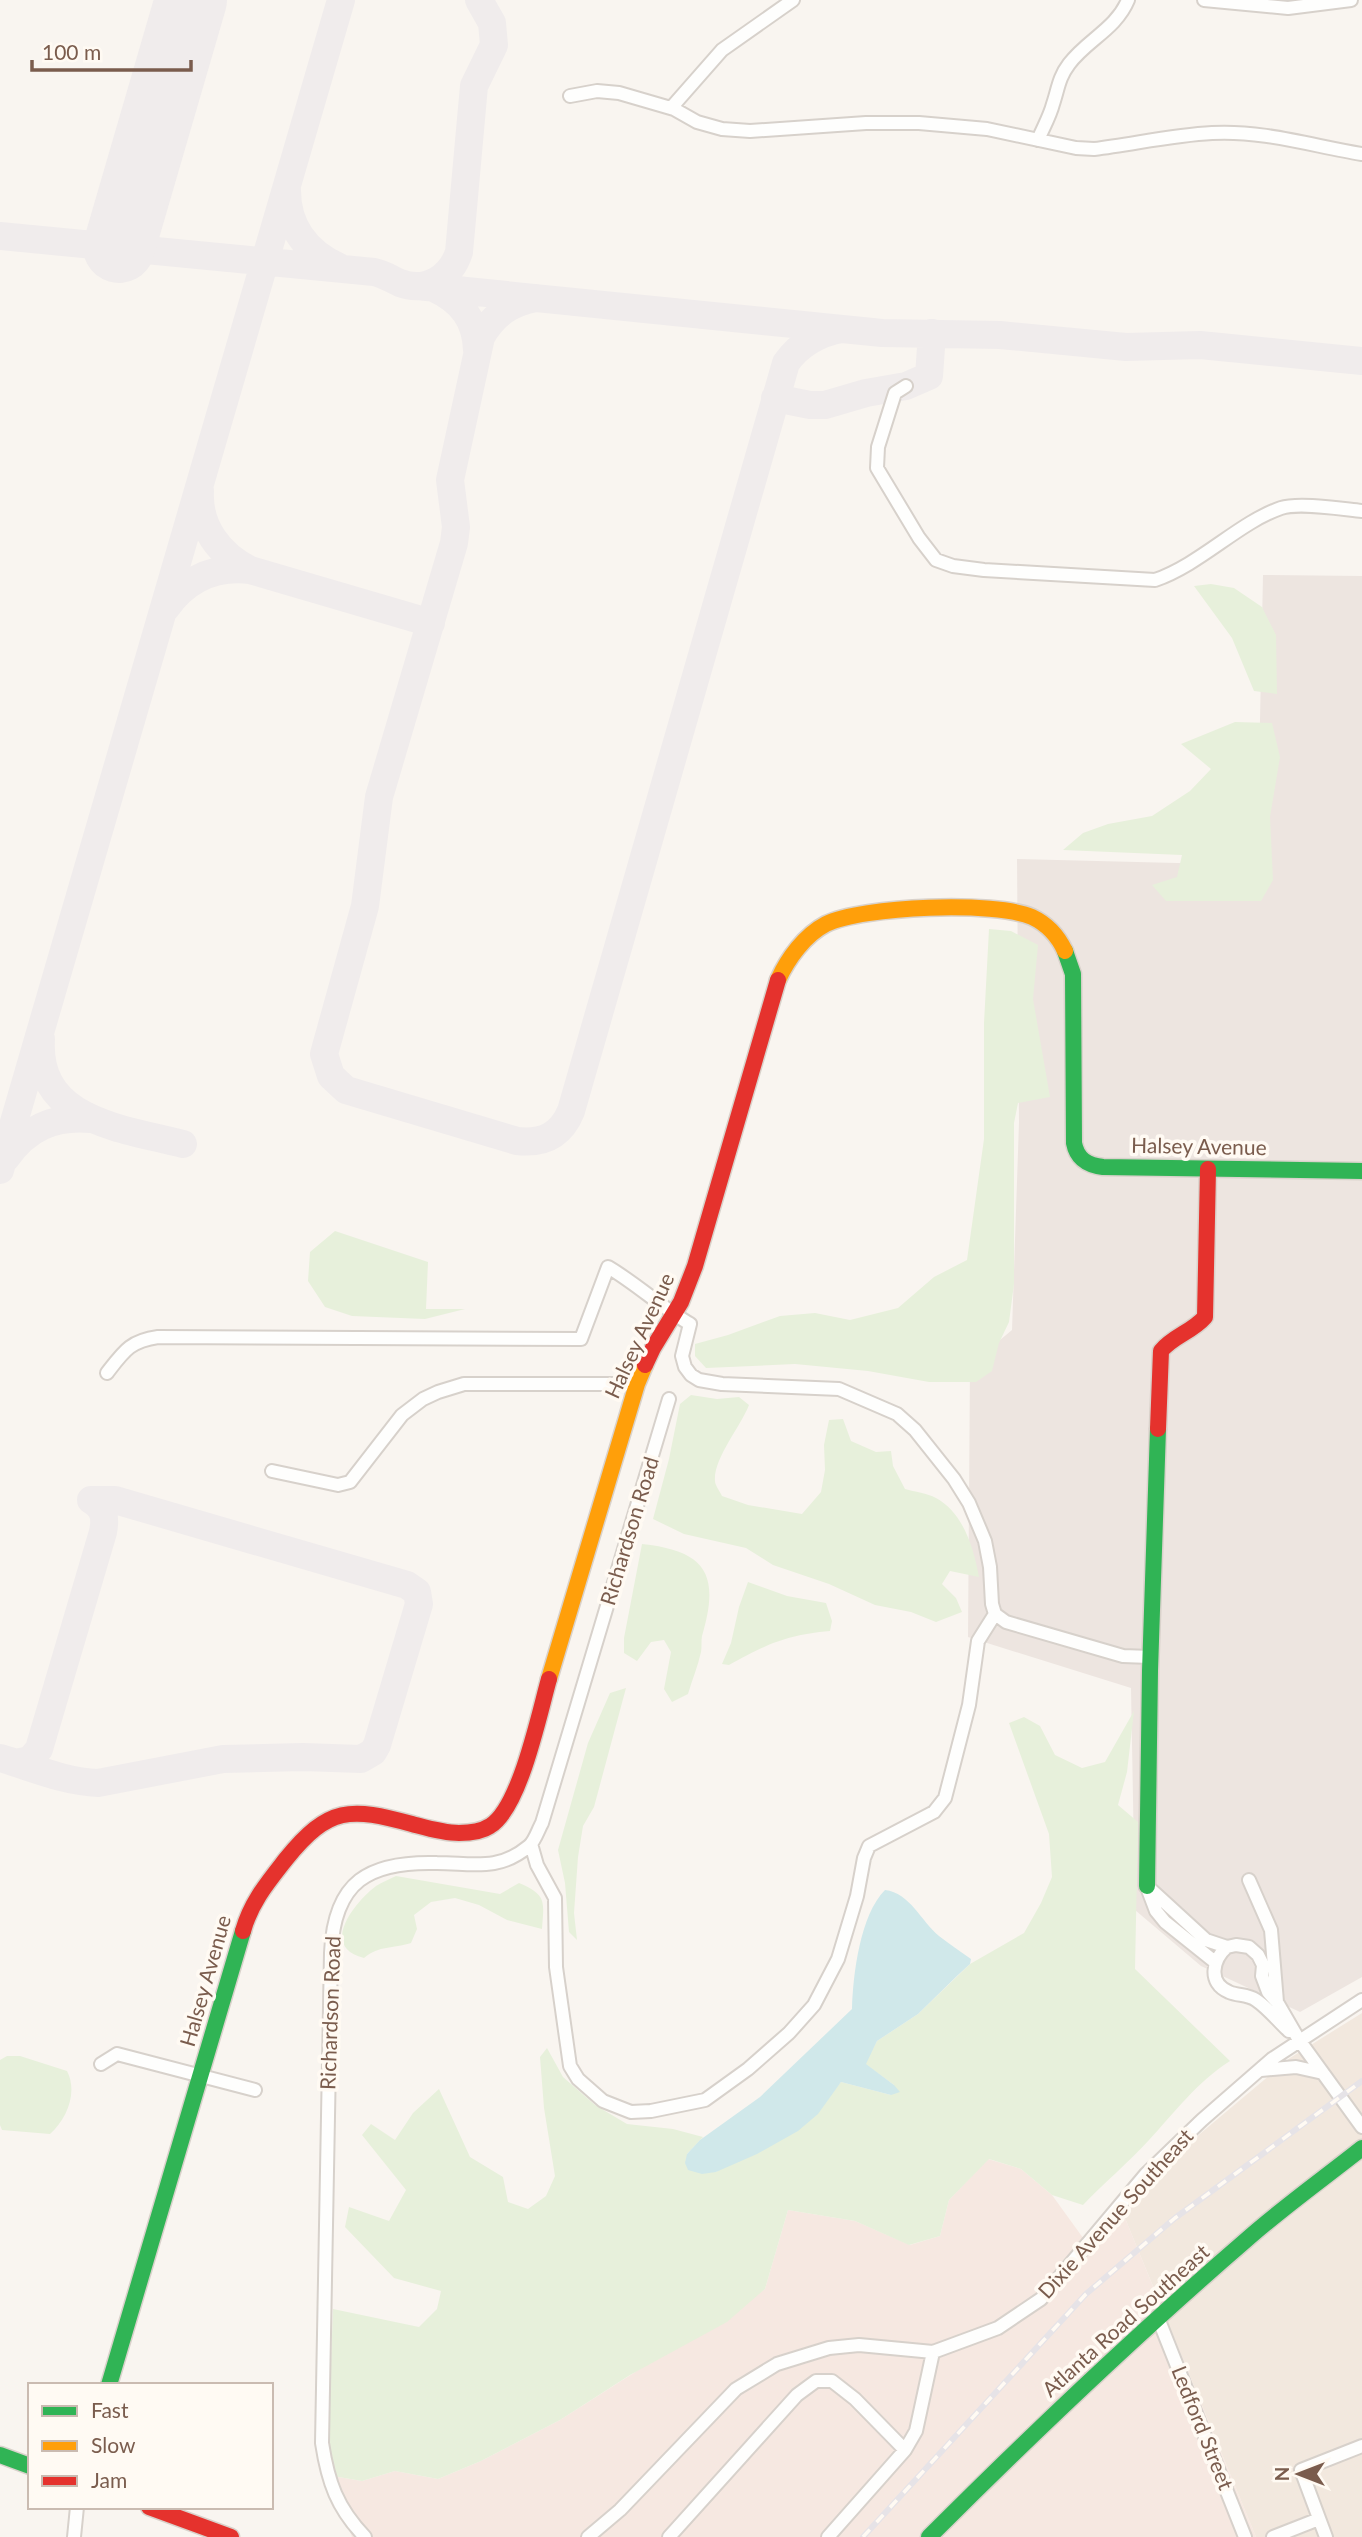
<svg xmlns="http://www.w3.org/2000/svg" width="1362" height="2537" font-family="Lato,sans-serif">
	<rect width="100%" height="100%" fill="#f9f5f0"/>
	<path fill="#f2e8de" d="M 1362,2013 L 1362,2537 L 1256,2537 L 1120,2206 L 1201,2133 L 1290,2058 Z"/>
	<path fill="#f6e8e1" d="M 988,2159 L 1021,2169 L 1052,2195 L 1086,2242 L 1120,2206 L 1256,2537 L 352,2537 L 327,2475 L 362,2481 L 395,2471 L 438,2479 L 481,2461 L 560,2420 L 765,2289 L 788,2210 L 855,2221 L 910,2245 L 940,2236 L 949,2200 Z"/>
	<path fill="#ede5e0" d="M 1263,575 L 1362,576 L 1362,1977 L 1300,2012 L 1201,1966 L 1135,1910 L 1131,1688 L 968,1637 L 970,1365 L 1012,1330 L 1019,1122 L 1017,859 L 1257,865 Z"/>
	<path fill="#e7f0db" d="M 1211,584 L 1234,588 L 1262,607 L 1276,635 L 1277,694 L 1254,691 L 1232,638 L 1194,586 Z
		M 1235,722 L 1272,723 L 1280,757 L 1270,817 L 1273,880 L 1261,901 L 1166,901 L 1152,885 L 1177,877 L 1182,855 L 1063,850 L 1083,833 L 1108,824 L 1152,816 L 1190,791 L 1211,769 L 1181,744 Z
		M 989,929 L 1011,931 L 1038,945 L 1033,999 L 1050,1097 L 1018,1103 L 1014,1123 L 1014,1284 L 1009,1322 L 999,1343 L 992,1371 L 976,1382 L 929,1382 L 868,1371 L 795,1364 L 706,1368 L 695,1356 L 695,1344 L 728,1335 L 780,1316 L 815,1313 L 850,1320 L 898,1308 L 934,1277 L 967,1260 L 984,1139 L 984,1023 Z
		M 335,1231 L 428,1262 L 426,1309 L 465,1309 L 425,1319 L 352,1316 L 325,1307 L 308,1281 L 310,1252 Z
		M 691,1395 L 717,1399 L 739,1397 L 749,1405 C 741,1426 713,1459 715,1481 C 715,1485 720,1492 722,1496 L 748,1505 L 802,1514 L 821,1492 L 825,1470 L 824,1445 L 829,1420 L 843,1419 L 851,1441 L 876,1452 L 891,1451 L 893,1466 L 905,1489 C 915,1492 927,1493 936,1498 C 964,1513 974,1550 979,1577 L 950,1571 L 942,1584 L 956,1598 L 962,1612 L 936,1622 L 911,1612 L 875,1605 L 829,1584 L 773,1565 L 746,1548 L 684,1534 L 653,1519 L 669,1459 L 680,1404 Z
		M 642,1544 C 707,1551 720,1575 702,1636 C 701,1641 702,1646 701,1652 C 698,1666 692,1680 688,1694 L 672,1702 L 664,1689 L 671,1652 L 664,1640 L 651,1642 L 637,1661 L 624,1653 L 624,1638 Z
		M 748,1582 L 787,1596 L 826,1603 L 832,1621 L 830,1631 C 786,1635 767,1644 729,1665 L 722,1664 L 731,1643 L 739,1607 Z
		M 626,1688 L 594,1807 L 583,1826 L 578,1857 L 574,1913 L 577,1940 L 569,1932 L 565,1883 L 558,1850 L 588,1743 L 610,1693 Z
		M 1134,1711 L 1127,1772 L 1118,1805 L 1138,1822 L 1135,1969 L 1230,2061 C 1197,2082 1175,2112 1149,2140 C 1128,2163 1104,2183 1083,2205 L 1052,2195 L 1021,2169 L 989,2159 L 949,2200 L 940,2236 L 909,2245 L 855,2221 L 788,2210 L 765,2289 L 727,2322 L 630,2375 L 560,2420 L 481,2461 L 438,2479 L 395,2471 L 362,2481 L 327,2475 L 333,2309 L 419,2327 L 437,2309 L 441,2291 L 394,2278 L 345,2227 L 349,2207 L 389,2221 L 406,2190 L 362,2135 L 371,2124 L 395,2140 L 413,2113 L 439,2089 L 470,2157 L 503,2177 L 508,2202 L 528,2209 L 546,2196 L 555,2176 L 544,2108 L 540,2057 L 547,2048 L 563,2077 L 595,2105 L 627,2124 L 673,2129 L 703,2137 L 687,2154 L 716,2172 L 830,2095 L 841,2082 L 891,2095 L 894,2085 L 865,2064 L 877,2041 L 918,2014 L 970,1964 L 1024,1933 L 1041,1903 L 1052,1877 L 1049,1834 L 1009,1723 L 1024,1717 L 1040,1726 L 1055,1755 L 1082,1768 L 1105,1762 Z
		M 396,1876 L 500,1894 L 519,1883 C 547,1895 544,1901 542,1929 L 507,1920 L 479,1905 L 455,1898 L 431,1902 L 414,1915 L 417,1929 L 411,1943 C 392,1949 380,1945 364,1958 C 319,1947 354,1903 376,1886 C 382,1882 390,1879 396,1876 Z
		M 7,2056 L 20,2056 L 67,2071 C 78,2092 67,2119 50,2134 L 2,2130 L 0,2125 L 0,2060 Z"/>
	<path fill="#d0e8ea" d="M 885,1890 C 910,1893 921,1921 939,1936 C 949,1944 960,1951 971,1959 L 970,1964 L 958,1975 L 918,2014 L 877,2041 L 866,2064 L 894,2085 L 900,2092 L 891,2095 L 841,2082 L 818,2114 L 798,2131 L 757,2154 L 716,2172 L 702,2174 L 688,2170 L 685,2163 L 687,2154 L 700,2140 L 760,2097 L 852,2009 C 853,1975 860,1915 885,1890 Z"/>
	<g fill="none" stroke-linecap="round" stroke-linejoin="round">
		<path stroke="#f0ecec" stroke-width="28" d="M 287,190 C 287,227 306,252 339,267
			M 0,236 L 374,272 C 384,274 391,279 400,283 C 427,293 451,277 459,252 L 474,86 L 494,45 L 492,23 L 479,0
			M 417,286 L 882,333 L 1000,335 L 1126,347 L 1200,345 L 1362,361
			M 434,288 C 462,301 476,320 477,350
			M 536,298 C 510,303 494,314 481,337 L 450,480 L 456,527 L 454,543 L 379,797 L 365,906 L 324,1054 L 331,1076 L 346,1090 L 517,1141 C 543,1144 561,1135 571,1111 L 786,363 C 800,343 819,333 842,329
			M 775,398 L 810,405 L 825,405 L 866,393 L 906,386 L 929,376 L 932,333
			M 200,491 C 198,527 220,555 250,570 L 431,623
			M 166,608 C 187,578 215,566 250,570
			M 41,1039 C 36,1122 123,1128 183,1144
			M 6,1158 C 27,1128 54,1116 90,1119
			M 0,1170 L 341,0
			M 0,1758 C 31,1767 65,1782 98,1783 L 223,1759 L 303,1757 L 361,1759 L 373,1752 L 377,1745 L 419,1604 L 417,1592 L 407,1585 L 115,1500 L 91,1500 C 104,1508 106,1517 103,1532 L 39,1749 L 30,1760 L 16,1763"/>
		<path stroke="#f0ecec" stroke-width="72" d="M 119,247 L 191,0"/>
		<g stroke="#d7d1cb" stroke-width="16">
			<path id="street" d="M 1204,0 L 1288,8 L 1351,0
				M 570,96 L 597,91 L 619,93 L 674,109 L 697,122 L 722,129 L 750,131 L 866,123 L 919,123 L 987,129 L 1076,148 L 1094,149 C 1134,144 1173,135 1212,133 C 1262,130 1313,146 1362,154
				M 671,108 L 722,50 L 793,0
				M 1038,140 C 1043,128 1050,116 1053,104 C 1058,89 1059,77 1069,64 C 1087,40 1116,29 1128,0
				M 906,386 L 895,393 L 878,447 L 877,468 L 919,538 L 936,560 L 953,566 L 984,570 L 1155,580 C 1201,564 1238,523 1281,508 C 1299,502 1342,509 1362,511
				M 107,1373 C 124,1351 130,1341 158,1337 L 581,1339 L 608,1267 C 637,1284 661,1307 690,1324 L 682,1356 L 685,1367 L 691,1375 L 699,1380 L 722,1384 L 839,1389 L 897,1414 L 915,1430 L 954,1479 L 969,1503 L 985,1541 L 990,1567 L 992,1604 L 995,1614 L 978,1641 L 969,1705 L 945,1798 L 934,1812 L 869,1846 L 864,1858 L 857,1896 L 838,1959 L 814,2005 L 789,2033 L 748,2069 L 705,2100 L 651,2111 L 631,2112 L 603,2101 L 578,2079 L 570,2066 L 556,1967 L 555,1898 L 537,1865 L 531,1844
				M 272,1471 L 338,1485 L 350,1482 L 402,1415 L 423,1399 L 438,1392 L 464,1384 L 637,1384
				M 995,1614 L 1006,1622 L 1123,1656 L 1150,1657
				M 1249,1880 L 1271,1930 L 1277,2002
				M 1147,1886 L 1206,1940 L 1227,1947 L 1236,1945 L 1249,1947 L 1258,1955 L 1263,1965 L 1262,1976 L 1268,1992 L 1277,2002 L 1299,2040 L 1362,2127
				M 1148,1890 L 1156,1911 L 1165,1922 L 1215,1962
				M 1227,1947 C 1213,1959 1207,1983 1229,1992 C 1238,1996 1247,1994 1256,2000 C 1268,2008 1278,2021 1289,2031
				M 101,2064 L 117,2054 L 255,2090
				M 1261,2070 L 1296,2067 L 1323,2073
				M 1158,2318 L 1245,2537
				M 74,2537 L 77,2507
				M 365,2537 C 337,2508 328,2482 322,2443 L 331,1953 C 334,1881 369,1861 437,1863 C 472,1863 498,1872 529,1846 C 535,1841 538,1830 542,1823 L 669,1399
				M 588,2537 L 620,2510 L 736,2389 L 777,2364 L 829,2348 L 859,2345 L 933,2352
				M 669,2537 L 797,2395 L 816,2381 L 832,2381 L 855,2399 L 905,2450
				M 828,2537 L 905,2450 L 916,2431 L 933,2352 L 998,2328 L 1041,2299 L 1146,2174 L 1202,2120 L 1272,2059 L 1362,2000
				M 1273,2537 L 1319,2519
				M 1326,2537 L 1301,2470 L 1362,2446"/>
		</g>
		<g stroke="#d9d2cb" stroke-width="19">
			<path id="fast" d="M 1065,951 L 1073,974 L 1074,1143 C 1077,1159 1087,1165 1103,1167 L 1362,1171
				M 1147,1886 L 1150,1671 L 1158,1429
				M 109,2385 L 243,1931
				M 0,2455 L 30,2466
				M 929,2537 C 1031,2435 1136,2335 1245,2241 C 1282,2208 1323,2179 1362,2148"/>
		</g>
		<g stroke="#d9d2cb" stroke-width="19">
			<path id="slow" d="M 778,980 C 788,958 805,935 826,924 C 862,906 996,901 1032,917 C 1047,924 1058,936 1065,951
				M 549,1679 L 637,1384 L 645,1365"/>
		</g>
		<g stroke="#d9d2cb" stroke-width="19">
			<path id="jam" d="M 645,1365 L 653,1348 L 681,1302 L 695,1266 L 778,980
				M 1158,1429 L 1161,1351 C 1173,1336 1192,1332 1205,1317 L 1208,1169
				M 243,1931 C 251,1902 268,1882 286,1859 C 329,1806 350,1807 412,1824 C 427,1828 443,1833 459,1833 C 470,1833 481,1832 490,1826 C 520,1808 539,1714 549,1679
				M 149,2507 L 231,2537"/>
		</g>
		<use href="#street" stroke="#fefefd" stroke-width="12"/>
		<use href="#fast" stroke="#30b455" stroke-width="16"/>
		<use href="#slow" stroke="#ff9f0a" stroke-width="16"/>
		<use href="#jam" stroke="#e5322d" stroke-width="16"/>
		<g stroke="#e6e3e7" stroke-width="6">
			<path id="rail" d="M 863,2537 L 1086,2294 L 1175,2218 L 1362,2081"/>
		</g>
		<use href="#rail" stroke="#fffaf3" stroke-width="3.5" stroke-dasharray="10" stroke-linecap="butt"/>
	</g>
	<g text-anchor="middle" stroke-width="7" stroke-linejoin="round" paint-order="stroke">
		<g font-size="21" fill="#7a5c4d" stroke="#fffaf3">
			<text transform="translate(1199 1147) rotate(1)" y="7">Halsey Avenue</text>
			<text transform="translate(640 1336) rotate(-65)" y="7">Halsey Avenue</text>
			<text transform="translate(630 1531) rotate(-73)" y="7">Richardson Road</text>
			<text transform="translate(206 1981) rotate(-74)" y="7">Halsey Avenue</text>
			<text transform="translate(331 2013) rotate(-88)" y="7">Richardson Road</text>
			<text transform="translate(1116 2214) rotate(-48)" y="7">Dixie Avenue Southeast</text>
			<text transform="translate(1126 2321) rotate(-42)" y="7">Atlanta Road Southeast</text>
			<text transform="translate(1202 2428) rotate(68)" y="7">Ledford Street</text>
		</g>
	</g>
	<rect x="28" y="2383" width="245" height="126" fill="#fffaf3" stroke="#cabbb1" stroke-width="2"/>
	<rect x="42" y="2406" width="35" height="10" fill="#30b455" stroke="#cabbb1" stroke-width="2"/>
	<text x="91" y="2418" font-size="21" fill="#7a5c4d">Fast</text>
	<rect x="42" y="2441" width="35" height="10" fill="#ff9f0a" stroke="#cabbb1" stroke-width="2"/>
	<text x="91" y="2453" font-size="21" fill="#7a5c4d">Slow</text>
	<rect x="42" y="2476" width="35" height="10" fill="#e5322d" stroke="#cabbb1" stroke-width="2"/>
	<text x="91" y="2488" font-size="21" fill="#7a5c4d">Jam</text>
	<g transform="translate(1299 2474) rotate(270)" stroke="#fffaf3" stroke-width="5" paint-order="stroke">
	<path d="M0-5L12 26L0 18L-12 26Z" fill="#7a5c4d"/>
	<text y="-10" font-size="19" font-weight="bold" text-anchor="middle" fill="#7a5c4d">N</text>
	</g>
	<path d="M32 60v10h159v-10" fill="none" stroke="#7a5c4d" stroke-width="3.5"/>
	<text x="42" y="60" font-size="21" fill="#7a5c4d" stroke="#fffaf3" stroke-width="5" paint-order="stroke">100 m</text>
</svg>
